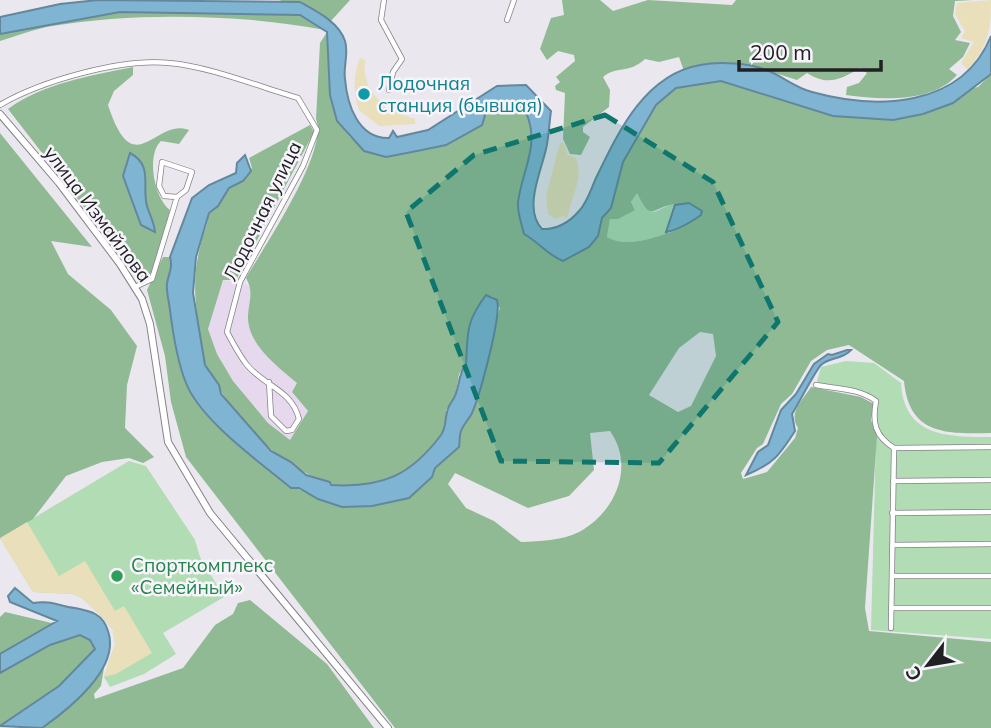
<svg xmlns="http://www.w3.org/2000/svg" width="991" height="728" font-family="Mulish,sans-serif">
	<rect width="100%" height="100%" fill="#eae7ee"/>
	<path fill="#e6d9ed" d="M 223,280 L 244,283 L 253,289 L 248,318 L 269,359 L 297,383 L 292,393 L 308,411 L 290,440 L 268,423 L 233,381 L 217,354 L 208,329 Z"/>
	<path fill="#b1dcb4" d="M 637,192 L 649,211 L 655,212 L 674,203 L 665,234 C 647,240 624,247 607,237 L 610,219 L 635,209 L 631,202 Z
		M 846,361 L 874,363 L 901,383 C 904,437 948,437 991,437 L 991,639 L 871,630 L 877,399 C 856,383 827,391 817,381 L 821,367 Z
		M 129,461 L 146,466 L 195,540 L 200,557 L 224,597 L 163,633 L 176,654 L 144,674 L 110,687 L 104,677 L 115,644 L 113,630 L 104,619 L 82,598 L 72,594 L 33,592 L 0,538 Z"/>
	<path fill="#90ba93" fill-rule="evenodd" d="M 279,0 L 350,0 L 330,22 L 321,14 Z
		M 562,0 L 600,0 L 613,11 L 648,0 L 732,5 L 736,0 L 973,0 L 955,1 L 953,16 L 961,32 L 955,40 L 970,43 L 963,57 L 949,69 L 957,75 C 932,103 881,100 846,95 L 847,87 L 859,83 L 867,73 L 860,68 C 840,80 827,86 807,73 L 797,80 C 761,68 721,56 684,71 L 679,57 L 659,62 L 645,59 C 627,75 617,65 603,77 L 610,90 L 609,107 L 583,127 L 583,132 L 590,137 L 581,155 L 570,154 L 563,139 L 565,93 L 556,90 L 555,86 L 560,82 L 556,77 L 575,61 L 574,55 L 558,51 L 547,60 L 540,49 L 551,18 L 564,15 Z
		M 119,12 L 300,15 L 325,30 C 243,14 134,12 52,26 C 34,29 17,36 0,41 L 0,34 Z
		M 327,32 C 330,86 323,139 386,157 L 488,106 L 505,101 L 521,103 C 544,140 523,165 518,202 C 517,212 522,225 524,234 L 598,236 L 602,218 L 611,207 L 623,162 L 656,105 L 676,88 L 721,81 L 833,116 L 978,87 L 991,74 L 991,433 C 946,434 909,435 904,381 L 849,345 L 827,350 L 811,361 L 792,394 L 781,404 L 763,444 L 757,448 L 741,473 L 743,479 L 767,472 L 795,438 L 798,428 C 788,413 802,401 811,387 L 861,397 L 874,404 L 871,420 L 877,436 L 865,608 L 869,631 L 991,642 L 991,728 L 395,728 L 186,457 L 171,402 L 165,356 L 147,290 L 163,257 L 170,257 L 172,264 L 167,285 L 170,311 L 181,369 L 187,386 L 205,412 L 237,445 L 286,484 L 342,507 L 382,504 L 409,498 L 432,477 L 435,468 L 459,447 L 460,432 L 474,410 L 485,373 L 488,347 L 500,308 L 492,296 C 467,328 468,325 466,364 L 459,374 L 455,398 L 446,410 C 451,442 408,475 381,484 C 368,487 344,486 331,485 L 329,482 C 277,468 230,412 206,366 C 201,358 201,344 200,335 C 193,291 192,267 207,224 C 208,221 207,217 209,214 C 210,213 216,208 217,207 C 222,202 223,194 229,189 C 238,181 245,178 252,168 L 249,158 L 310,125 L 314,132 L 236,280 L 223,280 L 208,329 L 217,354 L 233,381 L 268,423 L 290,440 L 308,411 L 292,392 L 297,383 C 277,366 247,344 248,316 C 249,300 254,292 246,278 C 265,245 329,151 316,119 L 320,43 ZM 637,193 C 652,223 650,208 674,204 L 665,234 C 647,240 624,247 607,237 L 610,219 L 618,219 L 635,210 L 631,202 ZM 675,205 L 688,220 L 683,227 L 669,233 L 666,232 ZM 700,332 L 713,334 L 716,356 L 691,406 L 678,412 L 649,395 L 679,348 ZM 610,431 C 635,466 616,512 579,532 C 561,541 540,541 521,542 L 494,521 L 466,508 L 448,484 L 455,473 L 528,508 L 569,496 L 594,470 L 590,433 Z
		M 133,67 L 133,75 L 114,91 L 108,105 C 134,185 155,117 189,130 L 179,144 L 161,141 C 146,155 154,198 170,210 L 152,273 L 139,278 L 8,109 C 44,83 89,76 133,67 ZM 130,153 C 155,164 141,190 148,209 C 151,218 154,222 155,231 L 141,226 L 123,176 Z
		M 0,133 L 92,247 L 51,241 L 68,274 L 111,310 L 137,346 L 127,385 L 125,428 L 154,457 L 143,463 L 129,458 L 102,462 L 66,476 L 33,519 L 0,539 Z
		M 250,600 L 327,664 L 374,728 L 42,728 L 104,668 L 101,686 L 94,694 L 95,699 L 183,668 L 215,625 L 233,614 L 238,603 Z
		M 5,612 L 56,624 L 0,654 L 0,617 Z
		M 80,635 L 90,640 L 96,650 L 59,686 L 0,726 L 0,673 L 50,645 Z"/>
	<path fill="#e9dfba" d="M 991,0 C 991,33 988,44 968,70 L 961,63 L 974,42 L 961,38 L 965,31 L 955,14 L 957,3 Z
		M 360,58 L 365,60 C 361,94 386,110 415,119 L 415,124 L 379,126 L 359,110 C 353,94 353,73 360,58 Z
		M 560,143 L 564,143 L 568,155 L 576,158 C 584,178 571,199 567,218 L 563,216 L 556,219 L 548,214 L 546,196 Z
		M 27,522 L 59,576 L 85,561 L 115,611 L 124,606 L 152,653 L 116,674 L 104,677 L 115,644 L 113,631 L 104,619 L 82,598 L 72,594 L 33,592 L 0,538 Z"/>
	<path fill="#7fb5d3" stroke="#63889e" stroke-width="2" d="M 98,0 L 300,2 C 316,11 339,22 345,41 C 349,53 343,67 345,79 C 347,104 358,139 389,138 L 393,131 L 397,137 L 428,130 L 497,86 L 526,85 L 551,111 C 549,124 549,137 546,149 C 541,172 523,209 542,229 C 556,230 570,222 579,211 C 587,203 591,189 596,178 C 618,133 644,75 700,65 C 720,61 750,63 769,71 C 783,77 796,88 812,92 C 877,110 962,108 991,36 L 991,74 L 953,103 L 923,114 L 893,120 L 833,116 L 721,81 L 676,88 L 656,105 L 623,162 L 611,208 L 602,218 L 598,236 L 589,247 L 563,261 C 546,254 540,243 524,234 C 522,225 517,212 518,202 C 523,166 544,140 521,103 L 505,101 L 488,106 L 482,125 L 446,145 L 417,151 L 386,157 L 364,151 L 337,121 L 330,95 L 327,32 L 300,15 L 120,12 L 0,34 L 0,17 L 60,4 Z
		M 130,153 C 155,166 140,189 148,209 C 151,218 154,222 155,232 L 141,225 L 123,176 Z
		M 245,155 L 251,171 L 243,181 L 229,188 L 218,206 L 209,213 L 196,257 L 193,293 L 205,365 L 219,385 L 221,394 L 271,451 L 291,462 L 306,475 L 330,482 L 331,485 C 383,488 411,475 441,435 C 449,423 442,415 452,401 C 460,392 457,375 466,364 C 468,333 465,323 486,295 L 497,300 C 502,314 480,395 472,413 C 469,419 463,425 461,431 C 459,436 460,442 459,447 L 435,468 L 432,477 L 409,498 L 372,506 L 342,507 L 318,499 L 299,488 L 291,488 C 261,463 201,421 186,383 C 177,361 173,334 170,310 C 169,301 166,292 167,283 C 169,273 173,267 170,257 L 192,198 L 209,185 L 236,173 L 237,163 Z
		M 689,203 L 702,211 L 701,215 C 691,222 679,230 666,232 L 675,205 Z
		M 847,350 L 851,350 C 842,360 829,357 821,365 C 815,371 799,403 792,414 L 795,431 C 779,456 773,464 746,475 L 758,452 L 768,445 L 781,410 L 796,394 L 814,364 L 828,354 L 832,355 Z
		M 15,588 L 33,603 C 52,600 58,606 75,608 C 91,611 103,614 108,631 C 121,668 69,709 42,728 L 0,726 L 59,686 L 95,649 L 90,640 L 80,635 L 50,645 L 0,673 L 0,654 L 57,621 L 10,602 L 8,596 Z"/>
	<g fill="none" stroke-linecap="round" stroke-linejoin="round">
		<g stroke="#848187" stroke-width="6">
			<path id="minor" d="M 384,0 L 381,20 L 402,59 L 393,72 L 389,90
				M 507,20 L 514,0
				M 0,105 C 41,81 121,58 169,63 C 208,66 260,87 298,98 L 317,130 L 303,166 L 240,282 L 227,332 C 233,343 239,355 247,365 C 264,386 292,390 299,419 L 292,430 L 286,431 L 271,416 L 269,382
				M 135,287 L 152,279 L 177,197 L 186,190 L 192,172 L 162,162 L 159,186 L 164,196 L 177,197
				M 816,385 C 837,389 859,388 876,401 C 872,423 875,436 894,448 L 891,628
				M 894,448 L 991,447
				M 893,481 L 991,480
				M 892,513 L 991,512
				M 892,545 L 991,544
				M 892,576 L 991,576
				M 891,608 L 991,608"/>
		</g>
		<g stroke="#848187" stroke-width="8">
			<path id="secondary" d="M 0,114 L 59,183 L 120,264 L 142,299 L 150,324 L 168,442 L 210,513 L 388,728"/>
		</g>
		<use href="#minor" stroke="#fff" stroke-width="4.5"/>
		<use href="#secondary" stroke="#fff" stroke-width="6"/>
	</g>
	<path fill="#0f766e" fill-opacity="0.2" stroke="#0f766e" stroke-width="5" stroke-dasharray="14 9" stroke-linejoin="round" d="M 605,115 L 713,182 L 778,322 L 659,463 L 501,461 L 406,212 L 474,155 Z"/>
	<circle fill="#0f9aa8" stroke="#f7f4fb" stroke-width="2.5" cx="364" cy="94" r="7"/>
	<circle fill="#2e9e5b" stroke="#f7f4fb" stroke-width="2.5" cx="117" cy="576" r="7"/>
	<g text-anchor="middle" stroke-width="5" stroke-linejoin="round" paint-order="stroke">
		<g font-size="19" fill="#0d838f" stroke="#f7f4fb" text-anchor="start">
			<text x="378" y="90">Лодочная<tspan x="378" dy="22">станция (бывшая)</tspan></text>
		</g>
		<g font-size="19" fill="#212022" stroke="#f7f4fb">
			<text transform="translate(262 211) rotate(-64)" y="7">Лодочная улица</text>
			<text transform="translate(98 214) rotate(53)" y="7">улица Измайлова</text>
		</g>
		<g font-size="19" fill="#27864d" stroke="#f7f4fb" text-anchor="start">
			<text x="131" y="572">Спорткомплекс<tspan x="131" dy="22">«Семейный»</tspan></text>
		</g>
	</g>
	<g transform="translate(928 665) rotate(239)" stroke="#f7f4fb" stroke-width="5" paint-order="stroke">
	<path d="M0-5L12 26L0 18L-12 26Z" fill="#212022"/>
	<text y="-10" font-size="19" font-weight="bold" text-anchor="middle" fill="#212022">С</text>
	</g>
	<path d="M739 60v10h142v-10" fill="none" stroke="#212022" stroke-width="3.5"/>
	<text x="750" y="60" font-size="21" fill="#212022" stroke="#f7f4fb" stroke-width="5" paint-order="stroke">200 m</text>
</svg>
